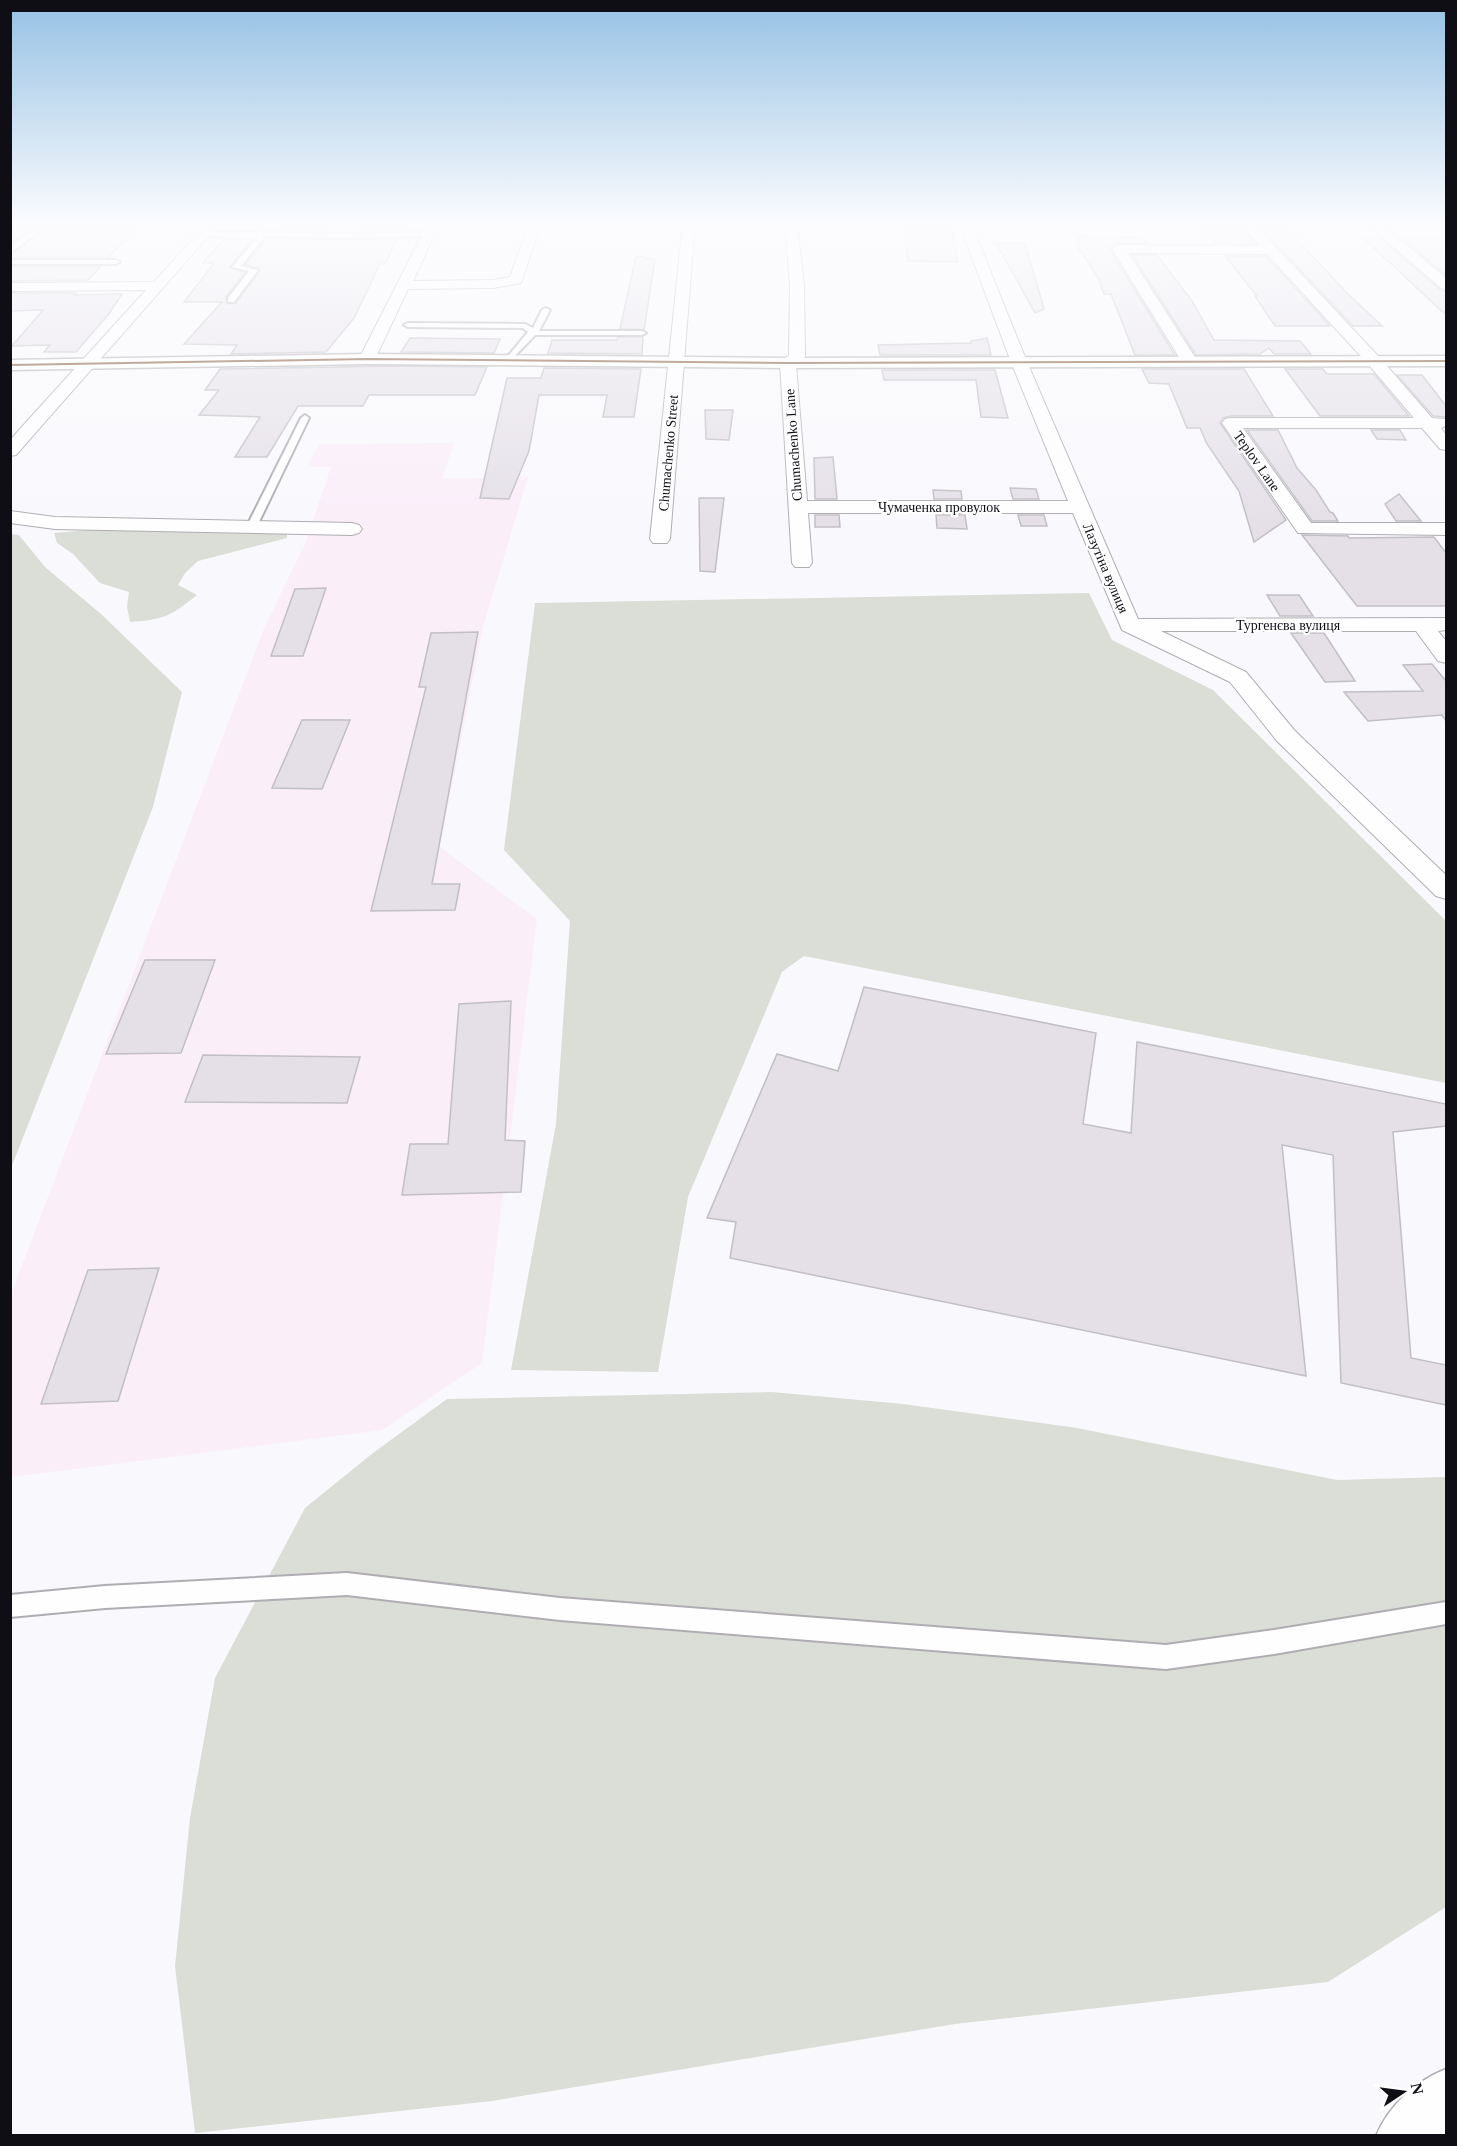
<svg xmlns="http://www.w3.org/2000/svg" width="1457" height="2146" font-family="Georgia,serif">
	<rect width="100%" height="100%" fill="#f9f8fc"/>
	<path fill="#faeef9" d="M 454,443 L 442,479 L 528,477 L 484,623 L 440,847 L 537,919 L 482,1363 L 382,1430 L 11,1477 L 10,1297 L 265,626 L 306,542 L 331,467 L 307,467 L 319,444 Z"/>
	<path fill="#daded6" d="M 89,530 L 287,532 L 287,538 L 198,561 L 185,573 L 178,585 L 197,595 C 171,616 163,620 130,622 L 127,607 L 129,592 L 100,583 L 73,554 L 57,543 L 54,533 Z
		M 11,534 L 19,535 L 45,567 L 101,614 L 182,692 L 153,807 L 11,1168 Z
		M 1089,593 L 1112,640 L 1213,690 L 1446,921 L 1446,1083 L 804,956 L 782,972 L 688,1197 L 658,1372 L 511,1370 L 556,1124 L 570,921 L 504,850 L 535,603 Z
		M 772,1392 L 903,1404 L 1077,1428 L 1337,1480 L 1446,1477 L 1446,1907 L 1328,1982 L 955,2024 L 492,2101 L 195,2133 L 175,1966 L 190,1818 L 215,1678 L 305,1508 L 373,1453 L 447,1399 Z"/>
	<path fill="#e5e0e8" stroke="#c1bfc4" stroke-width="1.5" d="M 1199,223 L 1238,223 L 1255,244 L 1215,243 Z
		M 1256,223 L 1282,223 L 1347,293 L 1382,326 L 1353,326 Z
		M 10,228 L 32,228 L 10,244 Z
		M 47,228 L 136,228 L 108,258 L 10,258 L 10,255 Z
		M 904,230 L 951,230 L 958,262 L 908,261 Z
		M 1077,236 L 1142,237 L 1147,243 L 1119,243 L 1111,247 L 1110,250 L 1175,355 L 1135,355 L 1111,294 L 1104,294 L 1098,278 L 1076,244 L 1080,244 Z
		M 1361,236 L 1378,236 L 1440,290 L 1446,291 L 1446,315 Z
		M 1399,236 L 1446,236 L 1446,275 Z
		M 224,239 L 252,240 L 230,267 L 245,272 L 226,297 L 228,304 L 236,303 L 260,271 L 259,268 L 245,265 L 265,239 L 397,239 L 385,264 L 380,264 L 354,318 L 326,352 L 231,354 L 237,345 L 184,344 L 222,302 L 184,302 L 214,263 L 203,263 Z
		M 996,243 L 1025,243 L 1044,309 L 1035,313 Z
		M 1132,255 L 1157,255 L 1192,301 L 1214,340 L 1300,341 L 1311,354 L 1274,354 L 1269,348 L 1260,354 L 1196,355 Z
		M 636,256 L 655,259 L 644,330 L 620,329 Z
		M 1225,256 L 1266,256 L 1330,326 L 1275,326 L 1255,296 L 1257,296 Z
		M 10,266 L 101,266 L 88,280 L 10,281 Z
		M 10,293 L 76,293 L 74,295 L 122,294 L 108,315 L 76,352 L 44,352 L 50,345 L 12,346 L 43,310 L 10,311 Z
		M 618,337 L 643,337 L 642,354 L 548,353 L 552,340 L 617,340 Z
		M 410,338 L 500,339 L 494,353 L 401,352 Z
		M 987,338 L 991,355 L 880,355 L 878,345 L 971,343 L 971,341 Z
		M 393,366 L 487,367 L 475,395 L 369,395 L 363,406 L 298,406 L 267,457 L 235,457 L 260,417 L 199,415 L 219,390 L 205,390 L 220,369 Z
		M 544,368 L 641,369 L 634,417 L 603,417 L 607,395 L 539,395 L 529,451 L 509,499 L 480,498 L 507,378 L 541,378 Z
		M 1142,369 L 1244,369 L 1273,416 L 1231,416 L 1223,418 L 1220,423 L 1286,520 L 1254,542 L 1239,491 L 1207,444 L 1200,428 L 1187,428 L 1169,384 L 1149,383 Z
		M 1285,369 L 1323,369 L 1327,374 L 1374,374 L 1409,416 L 1320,416 Z
		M 882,370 L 995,370 L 1008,418 L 981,417 L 976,380 L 884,380 Z
		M 1397,375 L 1422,375 L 1446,406 L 1446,417 L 1433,416 Z
		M 705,410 L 733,410 L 729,440 L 706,439 Z
		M 1247,430 L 1278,430 L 1297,468 L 1316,490 L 1330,512 L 1333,513 L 1338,521 L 1312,521 Z
		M 1371,430 L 1400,430 L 1406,440 L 1377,439 Z
		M 833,457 L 837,499 L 815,499 L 814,458 Z
		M 1010,488 L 1036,489 L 1039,499 L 1013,499 Z
		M 933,490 L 961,491 L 962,499 L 934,499 Z
		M 1399,494 L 1421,521 L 1396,521 L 1385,504 Z
		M 699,498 L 724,498 L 715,572 L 700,571 Z
		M 815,515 L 839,515 L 840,527 L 815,527 Z
		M 936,515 L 965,515 L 967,529 L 937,528 Z
		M 1018,515 L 1044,515 L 1047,526 L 1021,526 Z
		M 1302,535 L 1348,536 L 1349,538 L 1434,537 L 1446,553 L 1446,606 L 1357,606 Z
		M 326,588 L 303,656 L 271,656 L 295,589 Z
		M 1267,595 L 1299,595 L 1313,616 L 1280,616 Z
		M 478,632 L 432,884 L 460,884 L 455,910 L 371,911 L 426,687 L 419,687 L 431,633 Z
		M 1291,633 L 1324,633 L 1355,681 L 1325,682 Z
		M 1432,664 L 1446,681 L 1446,721 L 1442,715 L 1368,721 L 1344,692 L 1423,691 L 1403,665 Z
		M 302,720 L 350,720 L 322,789 L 272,788 Z
		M 145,960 L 215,960 L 181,1053 L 106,1054 Z
		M 864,987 L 1096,1033 L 1083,1124 L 1131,1133 L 1137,1042 L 1446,1104 L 1446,1126 L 1393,1132 L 1411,1358 L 1446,1365 L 1446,1405 L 1341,1383 L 1333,1155 L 1282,1145 L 1306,1376 L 730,1258 L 736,1222 L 707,1218 L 777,1054 L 838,1071 Z
		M 511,1001 L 505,1140 L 525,1141 L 521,1192 L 402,1195 L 410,1144 L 448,1144 L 459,1004 Z
		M 203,1055 L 360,1057 L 347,1103 L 185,1102 Z
		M 159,1268 L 118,1401 L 41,1404 L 88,1270 Z"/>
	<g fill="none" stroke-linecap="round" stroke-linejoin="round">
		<g stroke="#afadb2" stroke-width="4">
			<path id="lane" d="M 43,223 L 50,223 L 10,253 L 10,247 Z
				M 267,223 L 269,225 L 264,232 L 342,234 L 428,232 L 431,234 L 428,236 L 342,238 L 263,236 L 263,239 L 241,266 L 258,270 L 234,302 L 228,302 L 228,298 L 249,271 L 232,267 L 257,238 L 205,236 L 202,234 L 205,232 L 257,232 L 264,224 Z
				M 10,260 L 116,260 L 120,262 L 116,264 L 10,264 Z
				M 546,308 L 550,310 L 539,331 L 642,331 L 646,333 L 642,335 L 535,335 L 508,363 L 504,361 L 528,332 L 523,328 L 408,327 L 404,325 L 408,323 L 525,324 L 533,328 L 542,310 Z
				M 305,415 L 309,418 L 257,526 L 248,528 L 247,526 L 301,418 Z
				M 347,1573 L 560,1598 L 1166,1645 L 1274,1630 L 1446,1602 L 1446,1624 L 1274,1654 L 1166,1669 L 560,1620 L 347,1595 L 105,1608 L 10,1617 L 10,1595 L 105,1586 Z"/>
		</g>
		<g stroke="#afadb2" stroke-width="2">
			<path id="street" d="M 207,223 L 220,223 L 16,455 L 10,456 L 10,440 L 146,290 L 10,291 L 10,283 L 154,282 Z
				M 428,223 L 440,223 L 413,281 L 493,280 L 510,277 L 528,227 L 527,223 L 539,223 L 540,227 L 521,283 L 493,288 L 408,289 L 375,359 L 367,364 L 361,362 L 359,359 Z
				M 683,223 L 695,223 L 670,539 L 667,543 L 653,543 L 650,539 Z
				M 785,223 L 797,223 L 804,286 L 805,357 L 796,365 L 807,501 L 1068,501 L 1011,362 L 959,223 L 971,223 L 1027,362 L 1138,619 L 1446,618 L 1446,630 L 1438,631 L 1446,641 L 1446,663 L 1438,661 L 1416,631 L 1161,631 L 1246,672 L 1295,731 L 1446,875 L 1446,899 L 1436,896 L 1277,741 L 1230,682 L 1122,630 L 1073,513 L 808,513 L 812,563 L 809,567 L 795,567 L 792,563 L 780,363 L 789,355 L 790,286 Z
				M 1240,223 L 1253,223 L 1380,358 L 1432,418 L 1446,419 L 1446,426 L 1441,428 L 1446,435 L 1446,450 L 1440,449 L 1422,428 L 1243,428 L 1311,523 L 1446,523 L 1446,535 L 1298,533 L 1222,423 L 1225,419 L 1231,418 L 1414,418 L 1368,364 L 1267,254 L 1128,253 L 1198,362 L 1190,367 L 1182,362 L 1112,249 L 1119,245 L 1260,246 Z
				M 1366,223 L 1380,223 L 1446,278 L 1446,289 L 1441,288 Z
				M 10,511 L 55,517 L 352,523 L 359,525 L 362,529 L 359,533 L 352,535 L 55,529 L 10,523 Z"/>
		</g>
		<g stroke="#afadb2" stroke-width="3">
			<path id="secondary" d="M 367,354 L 788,358 L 1446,356 L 1446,366 L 788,368 L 367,364 L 10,370 L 10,360 Z
				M 1446,2069 L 1446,2136 L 1376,2136 C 1389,2105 1416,2081 1446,2069 Z"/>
		</g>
		<use href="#lane" fill="#fefeff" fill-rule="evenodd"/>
		<use href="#street" fill="#fefeff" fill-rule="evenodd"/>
		<use href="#secondary" fill="#fefeff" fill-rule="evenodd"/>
		<g stroke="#fff" stroke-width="4.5">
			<path id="bus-1" d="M 10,365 L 367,359 L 788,363 L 1446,361"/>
		</g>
		<use href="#bus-1" stroke="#7a4b2a" stroke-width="2"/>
	</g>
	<linearGradient id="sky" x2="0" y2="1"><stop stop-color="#96c1e4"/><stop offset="0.43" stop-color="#fcfcfe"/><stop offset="1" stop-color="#fcfcfe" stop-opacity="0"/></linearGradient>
	<rect width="1457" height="524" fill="url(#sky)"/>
	<g text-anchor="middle" stroke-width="4.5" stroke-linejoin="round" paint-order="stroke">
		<g font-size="14" fill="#100e15" stroke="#fff">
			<text transform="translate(793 445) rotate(-94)" y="5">Chumachenko Lane</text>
			<text transform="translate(668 453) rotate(-85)" y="5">Chumachenko Street</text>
			<text transform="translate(1257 461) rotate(55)" y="5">Teplov Lane</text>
			<text x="939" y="512">Чумаченка провулок</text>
			<text transform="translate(1106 568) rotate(67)" y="5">Лазутіна вулиця</text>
			<text x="1288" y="630">Тургенєва вулиця</text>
		</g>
	</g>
	<rect width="1457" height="2146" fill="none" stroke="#100e15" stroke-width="24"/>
	<g transform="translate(1403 2092) rotate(77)" stroke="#ffffff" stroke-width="4.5" paint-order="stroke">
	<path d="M0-4.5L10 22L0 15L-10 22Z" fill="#100e15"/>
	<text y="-9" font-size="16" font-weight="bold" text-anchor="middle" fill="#100e15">N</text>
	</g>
</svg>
